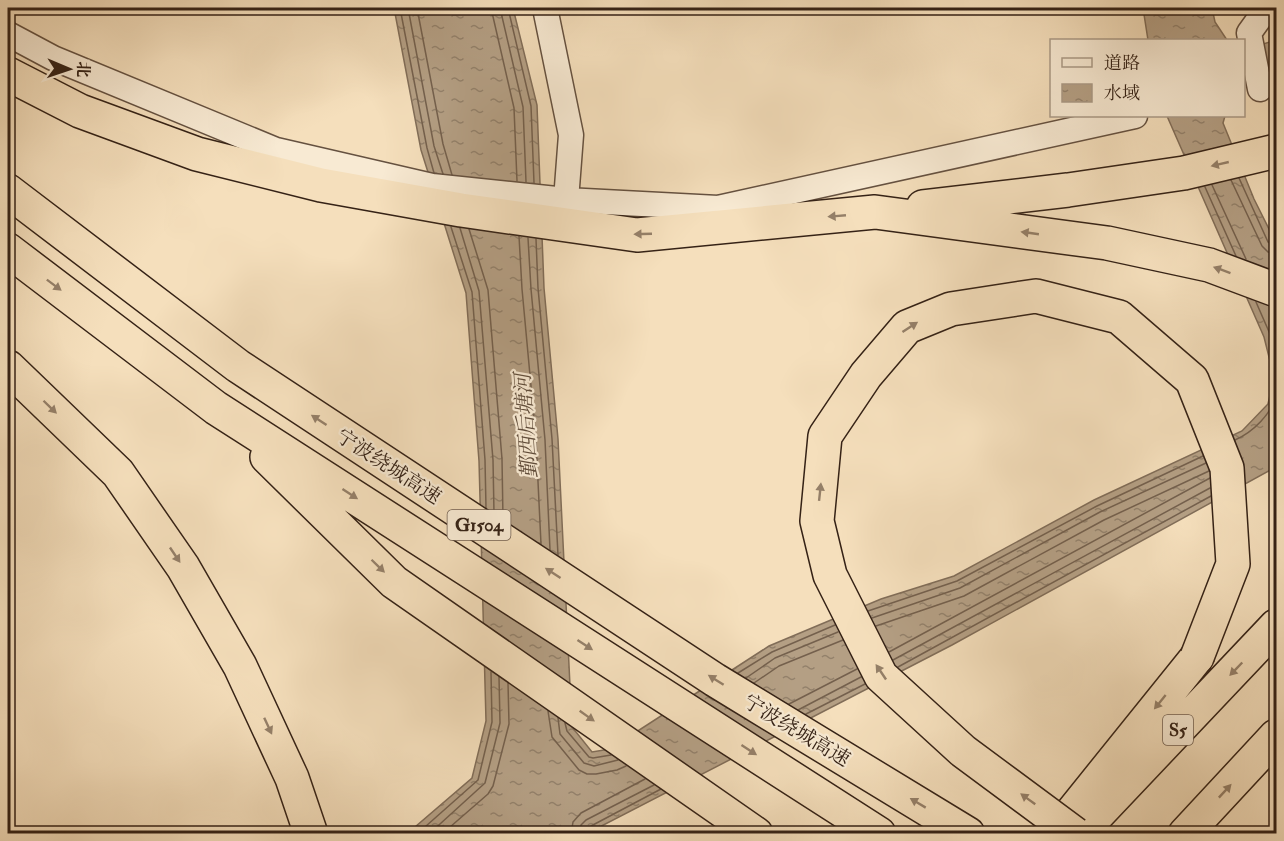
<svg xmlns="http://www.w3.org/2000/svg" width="1284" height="841" font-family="'IM FELL Double Pica','Noto Serif SC',serif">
	<defs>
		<pattern id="water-ripples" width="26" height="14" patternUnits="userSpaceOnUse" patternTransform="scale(1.5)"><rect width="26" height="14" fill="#b49f84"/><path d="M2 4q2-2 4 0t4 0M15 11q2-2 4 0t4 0" fill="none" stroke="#93816b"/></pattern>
	</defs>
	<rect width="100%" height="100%" fill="#f5dfbc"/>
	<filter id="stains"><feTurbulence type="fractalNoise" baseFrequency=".00333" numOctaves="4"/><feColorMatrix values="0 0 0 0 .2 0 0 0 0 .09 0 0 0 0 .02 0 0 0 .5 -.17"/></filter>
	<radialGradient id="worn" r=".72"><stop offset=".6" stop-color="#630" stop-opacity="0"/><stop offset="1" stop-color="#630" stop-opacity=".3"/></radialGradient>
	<path fill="url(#water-ripples)" stroke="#816d58" stroke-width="1.5" d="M 394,8 L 513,8 L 537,105 L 544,288 L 558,439 L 572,727 L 592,752 L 610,749 L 769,646 L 881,599 L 954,576 L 1094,500 L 1242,431 L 1268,404 L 1274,377 L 1264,337 L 1167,116 L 1225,116 L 1223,123 L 1254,199 L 1275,241 L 1276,247 L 1276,467 L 952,645 L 588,833 L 408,833 L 472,778 L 486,721 L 479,461 L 466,293 L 421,150 Z
		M 1143,8 L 1212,8 L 1215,22 L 1227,40 L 1148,40 Z
		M 1276,40 L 1276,73 L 1244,81 L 1244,50 Z"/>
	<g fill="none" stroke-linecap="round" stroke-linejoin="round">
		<path stroke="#74604d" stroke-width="1.5" d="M 400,8 L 427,148 L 434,173
			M 408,8 L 434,146 L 443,174
			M 417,8 L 443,144 L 452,175
			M 491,8 L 514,108 L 517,181
			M 500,8 L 523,107 L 526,182
			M 508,8 L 531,106 L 534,183
			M 1239,178 L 1268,242 L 1276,246
			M 1231,180 L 1262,246 L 1268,252 L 1276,253
			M 1212,185 L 1246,259
			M 1205,187 L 1236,256
			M 451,227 L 472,292 L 485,460 L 486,508
			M 460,228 L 479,291 L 493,460 L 494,513
			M 469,229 L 488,290 L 502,459 L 503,519
			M 519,236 L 522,289 L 536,440 L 541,544
			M 528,238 L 531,289 L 545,440 L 550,550
			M 536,239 L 538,288 L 552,439 L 558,555
			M 1256,302 L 1270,334 L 1276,361
			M 1235,440 C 1253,432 1272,414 1276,394
			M 868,611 L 957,581 L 1097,506 L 1203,456
			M 872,618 L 960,588 L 1100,512 L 1206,463
			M 876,626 L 964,596 L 1104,520 L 1209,471
			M 889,652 L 1210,478
			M 893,660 L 1210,488
			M 898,667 L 1211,496
			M 738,673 L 772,652 L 835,625
			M 746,678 L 775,658 L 838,632
			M 754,683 L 779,666 L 843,640
			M 789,704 L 857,669
			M 798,710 L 861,677
			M 548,711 L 552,737 L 579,770 L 587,774 L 596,774 L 617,770 L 626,766
			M 806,714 L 865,684
			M 558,718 L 560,734 L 584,763 L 594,766 L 618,760
			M 565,723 L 567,731 L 589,757 L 593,758 L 611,755
			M 417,834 L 478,780 L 492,722 L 491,672
			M 429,834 L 485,783 L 500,723 L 499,677
			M 442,834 L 488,794 L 493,786 L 509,724 L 508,683
			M 571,834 L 573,822 L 581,813 L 645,779
			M 580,834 L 581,825 L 586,820 L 654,785
			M 587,834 L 591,826 L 661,789"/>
		<g stroke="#655140" stroke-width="27">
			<path id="minor" d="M 545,8 L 571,135 L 566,200
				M 8,34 L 53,58 L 276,150 L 432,186 L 566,200 L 718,208 L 1135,116
				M 1260,89 L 1249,33 L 1267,8"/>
		</g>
		<g stroke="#352216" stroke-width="36">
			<path id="highway" d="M 8,74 L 80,111 L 197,154 L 321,185 L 461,210 L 637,235 L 875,212 L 1107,243 L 1209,265 L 1276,290
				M 8,191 L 238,366 L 715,680 L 968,834
				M 923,207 L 1068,190 L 1184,173 L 1276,151
				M 8,250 L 216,408 L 879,834
				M 8,367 L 118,473 L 183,567 L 240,666 L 292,778 L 311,834
				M 267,457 L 394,582 L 756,834
				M 1065,821 L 1197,657
				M 1079,834 L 1276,626
				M 1185,834 L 1276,736"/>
		</g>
		<use href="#minor" stroke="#f8ead3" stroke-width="24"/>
		<use href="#highway" stroke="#f5dfbc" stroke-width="33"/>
		<g stroke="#352216" stroke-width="36" stroke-linecap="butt">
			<path id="highway-bridge" d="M 1075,834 L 963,751 L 881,676 L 830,575 L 817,521 L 825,436 L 866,375 L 907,327 L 951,309 L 1036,296 L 1119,317 L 1192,380 L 1227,468 L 1233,564 L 1197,657"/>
		</g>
		<use href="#highway-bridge" stroke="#f5dfbc" stroke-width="33"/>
	</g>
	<defs><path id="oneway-solid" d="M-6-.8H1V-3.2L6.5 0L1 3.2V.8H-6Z" transform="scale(1.5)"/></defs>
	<g fill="#958069">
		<use href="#oneway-solid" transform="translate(1220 164) rotate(167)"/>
		<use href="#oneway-solid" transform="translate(837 216) rotate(175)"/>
		<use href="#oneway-solid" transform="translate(1030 233) rotate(-172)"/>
		<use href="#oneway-solid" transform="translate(643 234) rotate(178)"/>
		<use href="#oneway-solid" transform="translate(1222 270) rotate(-160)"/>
		<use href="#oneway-solid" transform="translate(54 285) rotate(37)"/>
		<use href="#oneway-solid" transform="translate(910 327) rotate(-33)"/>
		<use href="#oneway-solid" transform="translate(50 407) rotate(44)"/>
		<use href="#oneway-solid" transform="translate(319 420) rotate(-147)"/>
		<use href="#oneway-solid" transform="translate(820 492) rotate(-84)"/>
		<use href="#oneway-solid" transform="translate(350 494) rotate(33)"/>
		<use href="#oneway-solid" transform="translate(175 555) rotate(56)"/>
		<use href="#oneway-solid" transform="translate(378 566) rotate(44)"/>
		<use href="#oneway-solid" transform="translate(553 573) rotate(-147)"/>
		<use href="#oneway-solid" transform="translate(585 645) rotate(33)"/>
		<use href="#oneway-solid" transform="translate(1236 669) rotate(134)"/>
		<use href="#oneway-solid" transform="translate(881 672) rotate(-124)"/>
		<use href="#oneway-solid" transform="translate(716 680) rotate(-148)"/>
		<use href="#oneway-solid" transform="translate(1160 702) rotate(129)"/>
		<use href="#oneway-solid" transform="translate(587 716) rotate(35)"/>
		<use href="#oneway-solid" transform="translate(268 726) rotate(65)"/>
		<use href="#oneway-solid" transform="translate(749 750) rotate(33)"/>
		<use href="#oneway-solid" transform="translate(1225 791) rotate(-47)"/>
		<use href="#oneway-solid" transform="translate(1028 799) rotate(-144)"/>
		<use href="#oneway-solid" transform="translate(918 803) rotate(-149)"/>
	</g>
	<g text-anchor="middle" stroke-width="4.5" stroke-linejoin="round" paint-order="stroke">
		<g fill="#f8ead3" stroke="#705e4f" stroke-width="1.5">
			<rect x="447.5" y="510" width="63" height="30" rx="4.5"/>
			<rect x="1163" y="715" width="30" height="30" rx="4.5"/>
		</g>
		<g font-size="18" font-weight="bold" fill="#352216">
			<text x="479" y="531">G1504</text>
			<text x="1178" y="736">S5</text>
		</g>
		<g font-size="20" fill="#352216" stroke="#f8ead3">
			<text transform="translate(389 466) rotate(33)" y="7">宁波绕城高速</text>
			<text transform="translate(797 730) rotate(31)" y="7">宁波绕城高速</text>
		</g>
		<g font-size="21" font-style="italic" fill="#614e3c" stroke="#f8ead3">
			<text transform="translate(526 426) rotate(-94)" y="7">鄞西后塘河</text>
		</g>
	</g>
	<rect width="1284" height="841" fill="none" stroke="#f5dfbc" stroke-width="30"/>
	<rect x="9" y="9" width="1266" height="823" fill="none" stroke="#352216" stroke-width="3"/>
	<rect x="15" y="15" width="1254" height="811" fill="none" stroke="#352216" stroke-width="1.5"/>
	<rect x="1050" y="39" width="195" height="78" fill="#f8ead3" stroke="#aa9a87" stroke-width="1.5"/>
	<rect x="1062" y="58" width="30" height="9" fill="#f8ead3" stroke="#aa9a87" stroke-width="1.5"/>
	<text x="1104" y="69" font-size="18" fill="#352216">道路</text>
	<rect x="1062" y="84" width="30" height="18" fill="url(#water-ripples)" stroke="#aa9a87" stroke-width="1.5"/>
	<text x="1104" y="99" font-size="18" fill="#352216">水域</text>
	<g transform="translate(69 69) rotate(92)" stroke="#f8ead3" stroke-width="4.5" paint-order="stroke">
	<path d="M0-4.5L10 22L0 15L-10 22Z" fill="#352216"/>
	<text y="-9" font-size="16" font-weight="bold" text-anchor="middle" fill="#352216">北</text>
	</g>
	<rect width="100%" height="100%" filter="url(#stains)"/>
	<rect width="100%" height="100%" fill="url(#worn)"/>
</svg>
